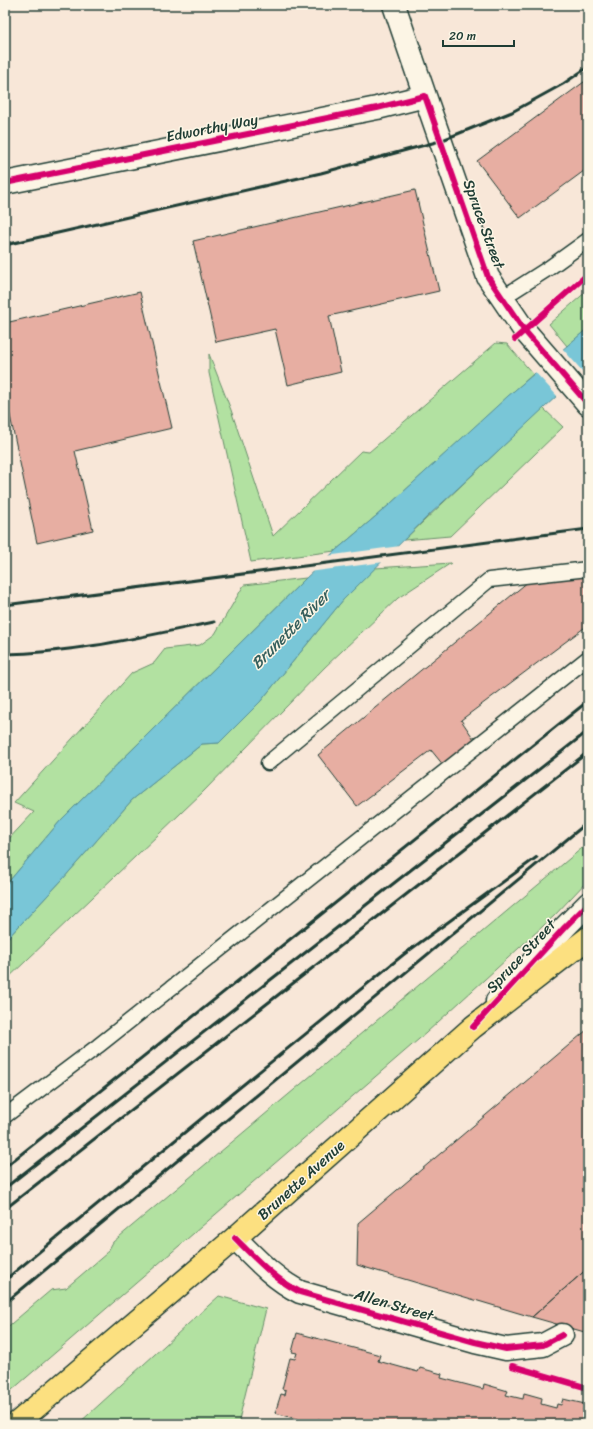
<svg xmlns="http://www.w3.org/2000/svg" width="593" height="1429" font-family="Sriracha,sans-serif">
	<rect width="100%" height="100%" fill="#f8e7d8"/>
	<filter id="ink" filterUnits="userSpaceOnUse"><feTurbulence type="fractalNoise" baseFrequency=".025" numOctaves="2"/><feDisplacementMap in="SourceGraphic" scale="8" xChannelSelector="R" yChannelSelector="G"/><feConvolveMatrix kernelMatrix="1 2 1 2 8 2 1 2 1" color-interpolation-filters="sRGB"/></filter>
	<g filter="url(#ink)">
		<path fill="#b2e1a1" stroke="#688f6a" d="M 588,290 L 588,328 L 567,346 L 549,324 Z
			M 496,343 L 507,344 L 533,374 L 389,505 L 335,551 L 251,562 L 209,373 L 209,354 L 231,410 L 273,536 L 361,451 L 369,452 Z
			M 543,408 L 563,427 L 450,536 L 404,540 Z
			M 451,563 L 398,598 L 325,667 L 203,792 L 5,981 L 5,941 L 62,880 L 132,800 L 202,744 L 219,743 L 260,702 L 343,600 L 375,568 Z
			M 306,578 L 61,820 L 5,886 L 5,843 L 34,812 L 14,803 L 132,673 L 154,663 L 165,649 L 200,645 L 215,634 L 244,585 Z
			M 588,843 L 588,880 L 554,916 L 426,1033 L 5,1396 L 5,1329 L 51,1290 L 66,1288 L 107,1253 L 113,1242 Z
			M 219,1296 L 266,1309 L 238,1424 L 78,1424 Z"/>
		<path fill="#79c6d7" stroke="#558f96" d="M 588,328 L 588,367 L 427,517 L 343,600 L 260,702 L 219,743 L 202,744 L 132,800 L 62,880 L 5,941 L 5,886 L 61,820 L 306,578 L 335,551 L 389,505 L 508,396 Z"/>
		<path fill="#f8e7d8" d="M 562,348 L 584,373 L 558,397 L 534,371 Z
			M 400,546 L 384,562 L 309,572 L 326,556 Z"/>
		<path fill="#e7aea2" stroke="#1f3d34" d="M 588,79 L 588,168 L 520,218 L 477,161 Z
			M 415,190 L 439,291 L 329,316 L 341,372 L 288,385 L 275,329 L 216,342 L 193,241 Z
			M 140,292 L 172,428 L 75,451 L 93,530 L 37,543 L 5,392 L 5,323 Z
			M 588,574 L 588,625 L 461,720 L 476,742 L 444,766 L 431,750 L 357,806 L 318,755 L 529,581 Z
			M 588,690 L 588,699 L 584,694 Z
			M 588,1029 L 588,1268 L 532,1317 L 357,1265 L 358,1223 Z
			M 588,1268 L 588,1333 L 532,1317 Z
			M 297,1333 L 380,1355 L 378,1361 L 418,1372 L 420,1368 L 442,1374 L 441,1378 L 483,1389 L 484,1384 L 508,1391 L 506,1395 L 523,1399 L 524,1393 L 542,1398 L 541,1404 L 556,1408 L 557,1404 L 561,1405 L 563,1399 L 585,1404 L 583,1410 L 588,1411 L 588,1424 L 333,1424 L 333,1423 L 318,1419 L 316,1424 L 275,1413 L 281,1394 L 285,1395 L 286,1390 L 282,1389 L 290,1358 L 295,1359 L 297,1353 L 292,1352 Z"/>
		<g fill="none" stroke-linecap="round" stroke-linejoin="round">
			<g stroke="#1f3d34" stroke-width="17">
				<path id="service" d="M 502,298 L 549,268 L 588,240
					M 268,763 L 489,580 L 588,569
					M 5,1116 L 98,1046 L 588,658"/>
			</g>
			<g stroke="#1f3d34" stroke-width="25">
				<path id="minor" d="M 394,5 L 425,96 L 488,277 L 524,330 L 588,404
					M 5,183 L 377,108 L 425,96
					M 497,1001 L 565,927 L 588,904
					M 235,1238 C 255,1258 274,1279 300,1292 L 475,1342 L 506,1349 L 543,1345 L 562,1335"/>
			</g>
			<g stroke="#1f3d34" stroke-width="25">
				<path id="primary" d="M 16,1424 L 235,1238 L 473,1027 L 588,938"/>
			</g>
			<use href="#service" stroke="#fcf5e5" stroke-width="14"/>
			<use href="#minor" stroke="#fcf5e5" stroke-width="22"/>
			<use href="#primary" stroke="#fce080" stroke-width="22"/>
			<path stroke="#1f3d34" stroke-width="3" d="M 5,245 L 321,173 L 440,141 L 512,112 L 563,84 L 588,67
				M 5,605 L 588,529
				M 5,654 C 76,653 145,636 214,622
				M 5,1167 L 588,701
				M 5,1188 L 588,731
				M 5,1209 L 588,752
				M 5,1280 L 207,1114 L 403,955 L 537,857
				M 5,1303 L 588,822"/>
			<g stroke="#fcf5e5" stroke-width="8">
				<path id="cycleway" d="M 5,183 L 377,108 L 425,96 L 488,277 L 524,330 L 588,404
					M 515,339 L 588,274
					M 473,1027 L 565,927 L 588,904
					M 235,1238 C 255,1258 274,1279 300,1292 L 475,1342 L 506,1349 L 543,1345 L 562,1335
					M 512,1366 L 588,1388"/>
			</g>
			<use href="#cycleway" stroke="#d6006c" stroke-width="6"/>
		</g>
	</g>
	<g text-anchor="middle" stroke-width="3" stroke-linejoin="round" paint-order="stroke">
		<g font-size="15" fill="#1f3d34" stroke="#fcf5e5">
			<text transform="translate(212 128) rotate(-11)" y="5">Edworthy Way</text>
			<text transform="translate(484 224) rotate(70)" y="5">Spruce Street</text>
			<text transform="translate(521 956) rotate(-47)" y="5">Spruce Street</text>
			<text transform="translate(301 1180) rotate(-42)" y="5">Brunette Avenue</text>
			<text transform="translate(394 1305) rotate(16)" y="5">Allen Street</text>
		</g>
		<g font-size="16" font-style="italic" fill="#365f5d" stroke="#fcf5e5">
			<text transform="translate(290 629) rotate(-45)" y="6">Brunette River</text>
		</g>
	</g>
	<rect width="593" height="1429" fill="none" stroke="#fcf5e5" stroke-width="20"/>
	<rect x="10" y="10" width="573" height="1409" fill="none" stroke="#1f3d34" stroke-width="1.5" filter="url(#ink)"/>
	<path d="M443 40v6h71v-6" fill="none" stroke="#1f3d34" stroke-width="2"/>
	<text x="449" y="40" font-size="12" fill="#1f3d34" stroke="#fcf5e5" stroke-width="3" paint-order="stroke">20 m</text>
</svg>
